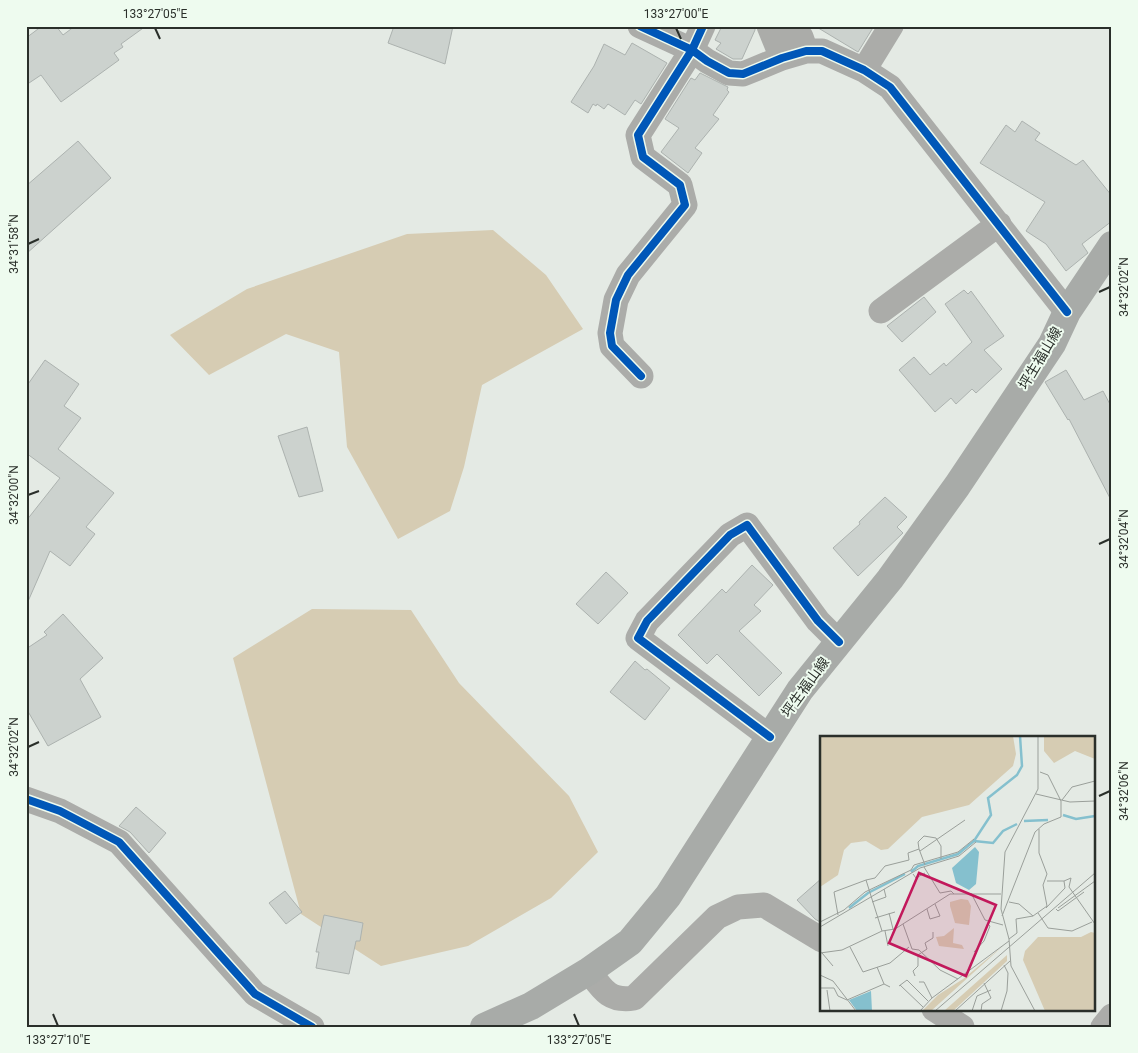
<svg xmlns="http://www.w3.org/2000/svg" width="1138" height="1053" font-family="Roboto,'Noto Sans JP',sans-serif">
	<rect width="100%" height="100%" fill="#e4eae4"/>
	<path fill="#d6ccb3" d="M 493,230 L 546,275 L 583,329 L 482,385 L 464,467 L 450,511 L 398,539 L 347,447 L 339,352 L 286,334 L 209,375 L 170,335 L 247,289 L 407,234 Z
		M 312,609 L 411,610 L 459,683 L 569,796 L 598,852 L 551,898 L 468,946 L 381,966 L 301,914 L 233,658 Z"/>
	<path fill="#ccd2ce" stroke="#acb2af" d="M 42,26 L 56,26 L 63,35 L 75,26 L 146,26 L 121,44 L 123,47 L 114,53 L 119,60 L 61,102 L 41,75 L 26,85 L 26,38 Z
		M 394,26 L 453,26 L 445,64 L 388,43 Z
		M 722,26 L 755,26 L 755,30 L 742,59 L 733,59 L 716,49 L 721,43 L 715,40 Z
		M 815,26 L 874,26 L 858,52 Z
		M 632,43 L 667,63 L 641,104 L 635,100 L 625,115 L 608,104 L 604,109 L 597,104 L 596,106 L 593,104 L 588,113 L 571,102 L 594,66 L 604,44 L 625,55 Z
		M 700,73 L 728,87 L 727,90 L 729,92 L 713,115 L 719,119 L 695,148 L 702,153 L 688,173 L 661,152 L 679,128 L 665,119 L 691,78 L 695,80 Z
		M 1022,121 L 1040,133 L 1035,140 L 1076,165 L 1083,160 L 1112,196 L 1112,221 L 1082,244 L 1088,253 L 1066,271 L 1046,244 L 1026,231 L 1045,202 L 980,163 L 1006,125 L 1015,132 Z
		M 78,141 L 111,178 L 26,254 L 26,186 Z
		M 964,290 L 968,294 L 971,291 L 1004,336 L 984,350 L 1002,369 L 976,393 L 972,389 L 956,404 L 951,398 L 935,412 L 899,370 L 914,357 L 930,375 L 944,363 L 946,366 L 972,342 L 945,304 Z
		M 924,297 L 936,312 L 902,342 L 887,326 Z
		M 45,360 L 79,384 L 64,406 L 81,418 L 58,449 L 114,493 L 86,527 L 95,534 L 70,566 L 50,551 L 26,606 L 26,521 L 60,478 L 26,453 L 26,387 Z
		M 1066,370 L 1084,400 L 1103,391 L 1112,408 L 1112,502 L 1069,419 L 1068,420 L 1045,382 Z
		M 307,427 L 323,491 L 299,497 L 278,436 Z
		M 885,497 L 907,517 L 897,527 L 903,533 L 858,576 L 833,548 L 860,524 L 859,522 Z
		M 752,565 L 773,585 L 754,605 L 761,611 L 739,631 L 782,673 L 759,696 L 717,654 L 707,664 L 678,635 L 722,589 L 726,593 Z
		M 606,572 L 628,593 L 598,624 L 576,604 Z
		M 63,614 L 103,658 L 80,679 L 101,717 L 48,746 L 26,708 L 26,649 L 47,635 L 44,632 Z
		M 635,661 L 645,670 L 647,669 L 670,688 L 645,720 L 610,692 Z
		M 136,807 L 166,833 L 149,853 L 130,832 L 119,826 Z
		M 822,878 L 822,923 L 815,919 L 797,900 Z
		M 285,891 L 302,912 L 286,924 L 269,903 Z
		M 324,915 L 363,923 L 360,941 L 356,941 L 349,974 L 316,968 L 319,952 L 316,952 Z"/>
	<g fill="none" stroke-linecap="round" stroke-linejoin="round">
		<path stroke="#abaca9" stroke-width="25" d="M 640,26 L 692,50 L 707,61 L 729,73 L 743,74 L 782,58 L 806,51 L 822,51 L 864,70 L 890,87 L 1067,312
			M 769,26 L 782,58
			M 791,26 L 801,37 L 806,51
			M 864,70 L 891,26
			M 881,311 L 999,224
			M 641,376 L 612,346 L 610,333 L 616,300 L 628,275 L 685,205 L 680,185 L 643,157 L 638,135 L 692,50 L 703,26
			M 770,737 L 638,638 L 647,621 L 730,535 L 747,525 L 818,621 L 839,642
			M 26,799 L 60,811 L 119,842 L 255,994 L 312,1027
			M 589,971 C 602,989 609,1002 634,998 L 717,917 L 738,907 L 764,905 L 822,940
			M 934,1009 L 962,1027
			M 1103,1027 L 1112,1016"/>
		<path stroke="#a8aba8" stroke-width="28" d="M 484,1027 L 531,1006 L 589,971 L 630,942 L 668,896 L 800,690 L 890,579 L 957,486 L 1052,344 L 1067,312 L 1112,245"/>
		<g stroke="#eefbef" stroke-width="11">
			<path id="cycleway" d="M 640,26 L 692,50 L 707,61 L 729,73 L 743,74 L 782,58 L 806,51 L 822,51 L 864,70 L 890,87 L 1067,312
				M 641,376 L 612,346 L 610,333 L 616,300 L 628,275 L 685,205 L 680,185 L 643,157 L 638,135 L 692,50 L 703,26
				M 770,737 L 638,638 L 647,621 L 730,535 L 747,525 L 818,621 L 839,642
				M 26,799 L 60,811 L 119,842 L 255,994 L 312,1027"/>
		</g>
		<use href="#cycleway" stroke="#0057b8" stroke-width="8"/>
	</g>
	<path fill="none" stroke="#2a2f2a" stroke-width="2" d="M 155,28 L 160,39M 676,28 L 681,39M 28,244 L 39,239M 1099,292 L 1110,287M 28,495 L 39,491M 1099,544 L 1110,539M 28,747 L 39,742M 1099,796 L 1110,791M 53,1014 L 58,1026M 574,1014 L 579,1026"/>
	<g text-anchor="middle" stroke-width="4" stroke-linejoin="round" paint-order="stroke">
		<g font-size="14" fill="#2a2f2a" stroke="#eefbef">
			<text transform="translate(1040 358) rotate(-59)" y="5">坪生福山線</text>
			<text transform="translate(805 687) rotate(-54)" y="5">坪生福山線</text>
		</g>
	</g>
	<g transform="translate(820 736)">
		<rect width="275" height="275" fill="#e4eae4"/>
		<path d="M 0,0 L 193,0 L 196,18 L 193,30 L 149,69 L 102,81 L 68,113 L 61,114 L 46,105 L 31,107 L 24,114 L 18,139 L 0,151 ZM 224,0 L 275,0 L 275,23 L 255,15 L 234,27 L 224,15 ZM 141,163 L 148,164 L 151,170 L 149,189 L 135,187 L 130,170 L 130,166 ZM 134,192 L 133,207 L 142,209 L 144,213 L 119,210 L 116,201 L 124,200 ZM 271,196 L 275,197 L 275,275 L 225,275 L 203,224 L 205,215 L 218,201 L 261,201 ZM 184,209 L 111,275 L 102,275 L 118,259 L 143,243 ZM 187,219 L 187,225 L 133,275 L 124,275 Z" fill="#d6ccb3"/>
		<path d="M 155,111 L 159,116 L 156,148 L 149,154 L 136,147 L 132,132 ZM 51,255 L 52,275 L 37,275 L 29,264 Z" fill="#85c0ce"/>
		<path fill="none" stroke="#85c0ce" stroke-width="2.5" d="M 243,79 L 256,83 L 275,80M 204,85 L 228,84M 154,105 L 173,107 L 183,95 L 197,88M 91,136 L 98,130 L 138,118 L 154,105 L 171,79 L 168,62 L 197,39 L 202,30 L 200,0M 29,172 L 48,157 L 85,138"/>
		<path fill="none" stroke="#9a9f9a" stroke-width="1" d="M 216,58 L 250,66 L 275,65M 242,64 L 252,51 L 275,45M 99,113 L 98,106 L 104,100 L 116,102 L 121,110 L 121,123M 100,115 L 145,84M 104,131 L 120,157 L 131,155 L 134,158M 93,138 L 96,142 L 105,137M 227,145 L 244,145M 151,157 L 165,184 L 183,189M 52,166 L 66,161 L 64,153M 189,166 L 199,168 L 213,180 L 227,170 L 223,149 L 227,138 L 219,117 L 219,93M 226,172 L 245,152 L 244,145 L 251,142 L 249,151 L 275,188M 238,172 L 275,145M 107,173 L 110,183 L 120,180 L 115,168M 236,173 L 238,175 L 264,156M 69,177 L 73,193M 218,177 L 228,192 L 252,195 L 272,186M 18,179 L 14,156 L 46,144M 182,180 L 215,96 L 224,88 L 241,81 L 241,65 L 228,39 L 220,36M 55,182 L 75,176M 0,186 L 24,174 L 45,156 L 91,134 L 94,129 L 138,116 L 154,103M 83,188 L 92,213 L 99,214 L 120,234 L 138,243M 0,191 L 100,132 L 139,120 L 156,106M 62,195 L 46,144 L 55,142 L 65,130 L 89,124 L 88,117 L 99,113 L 105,129M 65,195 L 68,210M 189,203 L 197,197 L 196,183 L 213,180M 30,211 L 43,236 L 70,227 L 89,211M 154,216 L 164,205 L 170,190 L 168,188M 0,217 L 22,214 L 62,195 L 75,193 L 130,158 L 181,158M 2,217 L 13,230M 57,231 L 64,248 L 70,251M 0,239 L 13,245 L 36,275M 95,240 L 93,235 L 98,230 L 98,219 L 107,213 L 105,207 L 113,202 L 113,196M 99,246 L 104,246 L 112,262M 80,249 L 103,271M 79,250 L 87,244 L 108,265M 0,252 L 14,252 L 18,260 L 27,264 L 64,248M 7,254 L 10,275M 100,275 L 112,262 L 189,205M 115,275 L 275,137M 135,275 L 190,225M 152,275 L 157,260 L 171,254M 161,275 L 162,268 L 171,262 L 164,247M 181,275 L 187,255 L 188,237 L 184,229M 215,275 L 191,230 L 189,203 L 181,173 L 185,116 L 218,53 L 218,0"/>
		<path fill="#c2185b" fill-opacity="0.15" stroke="#c2185b" stroke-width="2.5" d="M 99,137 L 176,169 L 146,240 L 69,207 Z"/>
		<rect width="275" height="275" fill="none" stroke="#2a2f2a" stroke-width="2.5"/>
	</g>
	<rect width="1138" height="1053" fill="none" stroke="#eefbef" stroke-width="55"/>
	<rect x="28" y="28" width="1082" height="998" fill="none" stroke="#2a2f2a" stroke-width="2"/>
	<g font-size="12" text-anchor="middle" fill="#2a2f2a">
		<text x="155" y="18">133°27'05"E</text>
		<text x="676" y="18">133°27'00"E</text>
		<text transform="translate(14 244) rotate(-90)" y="4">34°31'58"N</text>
		<text transform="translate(1124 287) rotate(-90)" y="4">34°32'02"N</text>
		<text transform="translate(14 495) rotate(-90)" y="4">34°32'00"N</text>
		<text transform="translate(1124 539) rotate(-90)" y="4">34°32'04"N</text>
		<text transform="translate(14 747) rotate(-90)" y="4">34°32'02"N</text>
		<text transform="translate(1124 791) rotate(-90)" y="4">34°32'06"N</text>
		<text x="58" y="1044">133°27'10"E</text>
		<text x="579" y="1044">133°27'05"E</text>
	</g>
</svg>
